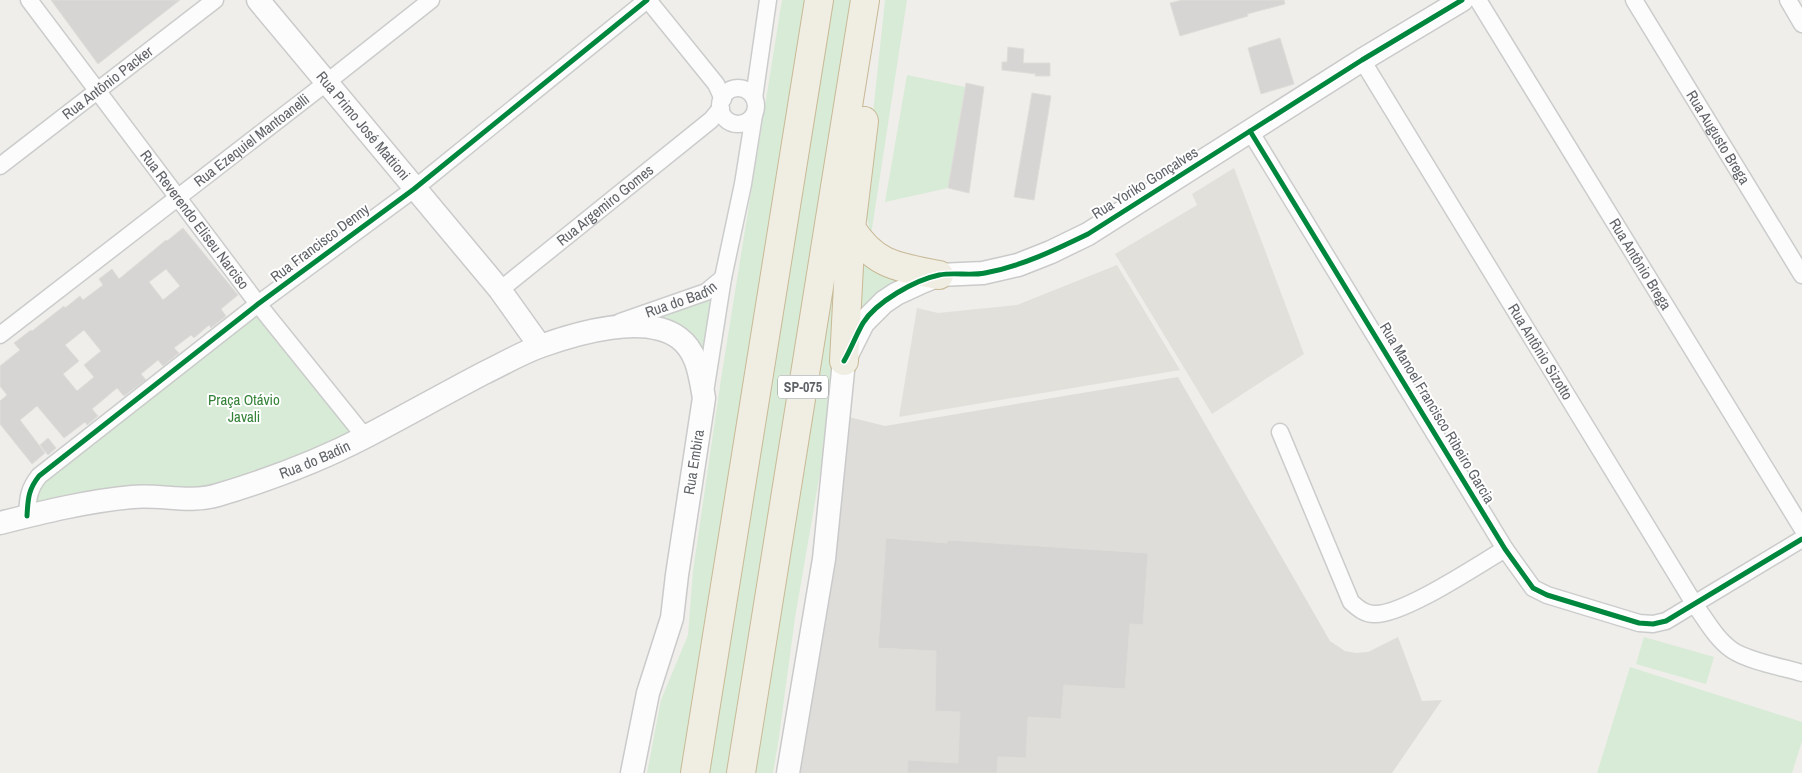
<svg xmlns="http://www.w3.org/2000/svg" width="1802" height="773" font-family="'Archivo Narrow',sans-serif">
	<rect width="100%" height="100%" fill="#efeeea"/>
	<path fill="#dfddda" d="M 1178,377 L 1330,641 L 1345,651 L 1356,653 L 1368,652 L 1398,637 L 1422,701 L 1442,700 L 1392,773 L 798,773 L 849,417 L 885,426 Z"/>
	<path fill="#e2e0da" d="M 1234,168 L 1304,354 L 1212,414 L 1115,254 L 1197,205 L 1192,194 Z
		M 1117,265 L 1180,370 L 899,417 L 917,308 L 938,313 L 1017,305 Z"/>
	<path fill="#d8ebd6" d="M 782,0 L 812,0 L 687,773 L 647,773 L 661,700 L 688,635 L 693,571 L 721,379 Z
		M 827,0 L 856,0 L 733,773 L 703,773 Z
		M 885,0 L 907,0 L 871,235 L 865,210 L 866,179 Z
		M 907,75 L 965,87 L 948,188 L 885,202 Z
		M 841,196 L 837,374 L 795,618 L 778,744 L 773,773 L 749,773 Z
		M 861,253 L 913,276 L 860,317 Z
		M 704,295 L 714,307 L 707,378 L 693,355 L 628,323 Z
		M 255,307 L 360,435 L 270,477 L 30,515 L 31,486 Z
		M 1644,637 L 1714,657 L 1706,684 L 1636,664 Z
		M 1630,667 L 1802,722 L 1802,741 L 1792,773 L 1597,773 Z"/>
	<path fill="#d6d5d3" stroke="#deddd9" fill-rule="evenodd" d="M 51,0 L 180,0 L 98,64 Z
		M 1182,0 L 1284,0 L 1285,4 L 1247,14 L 1248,16 L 1180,36 L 1170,3 Z
		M 1280,38 L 1294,84 L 1261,94 L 1248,48 Z
		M 1008,47 L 1024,49 L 1023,63 L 1050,63 L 1050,76 L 1035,76 L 1036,74 L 1002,70 L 1002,62 L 1007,62 Z
		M 966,83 L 984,87 L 969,193 L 948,188 Z
		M 1032,93 L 1051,96 L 1034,200 L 1014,197 Z
		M 183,228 L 238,295 L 221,309 L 226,316 L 211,328 L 209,325 L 194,338 L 191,335 L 174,348 L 179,353 L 163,366 L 158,360 L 141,374 L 146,380 L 132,390 L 124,396 L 117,388 L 92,409 L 98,416 L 87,425 L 85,422 L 64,438 L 37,406 L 20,420 L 45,453 L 32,464 L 0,424 L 0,401 L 7,395 L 0,386 L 0,366 L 20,350 L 14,343 L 31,330 L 32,331 L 64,306 L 65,308 L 80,296 L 83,300 L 103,285 L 99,279 L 112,269 L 119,279 L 166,240 L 167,241 ZM 166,269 L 180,286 L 163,300 L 149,282 ZM 84,330 L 101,351 L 84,365 L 94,377 L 77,391 L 63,374 L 79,361 L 65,345 Z
		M 48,438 L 56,448 L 48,455 L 40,445 Z
		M 886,538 L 947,543 L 947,540 L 1148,553 L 1143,625 L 1130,624 L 1125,689 L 1064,685 L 1061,719 L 1028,717 L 1026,758 L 998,757 L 997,773 L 907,773 L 908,760 L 958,763 L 960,712 L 935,711 L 936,651 L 878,648 Z"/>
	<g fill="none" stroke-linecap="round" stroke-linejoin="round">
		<g stroke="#cbcccc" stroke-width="19">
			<g id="street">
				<path id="s1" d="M 29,0 L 258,304 L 365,437"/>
				<path d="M 648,0 L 716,84 L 723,99"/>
				<path id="s2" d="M 1478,0 L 1802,528"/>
				<path id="s3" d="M 1634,0 L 1802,275"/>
				<path d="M 1788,0 L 1802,24"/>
				<path id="s4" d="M 1362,60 L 1695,605 C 1706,620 1716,639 1732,650 C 1748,661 1782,667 1802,673"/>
				<circle cx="738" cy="106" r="18"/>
				<path d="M 754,98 L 768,0"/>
				<path d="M 1250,131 L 1505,549 L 1533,588 L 1547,595 L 1639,623 L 1653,624 L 1666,621 L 1802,539"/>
				<path id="s5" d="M 0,166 L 215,0"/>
				<path id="s6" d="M 500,290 L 711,120 L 721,108"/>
				<path id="s7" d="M 620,322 L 706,292 L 723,278"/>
				<path id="s8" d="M 0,335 L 326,83 L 431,0"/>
				<path d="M 706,386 L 723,278 L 743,184 L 754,115"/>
				<path d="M 1280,432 L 1351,602 C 1358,608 1364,614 1374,614 C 1402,616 1478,565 1505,549"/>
				<path d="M 27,516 C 28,499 28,490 39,476 L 258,304 L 414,189 L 647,0"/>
			</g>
		</g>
		<g stroke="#cacacb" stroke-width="25">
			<g id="secondary">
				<path id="s9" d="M 258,0 L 500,290 L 540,346"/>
				<path id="s10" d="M 0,523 C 43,512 88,501 132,497 C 162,494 188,504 218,495 C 268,480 319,461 365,437 C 405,416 444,394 484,373 C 503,364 521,353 541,346 C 577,333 645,313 679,338 C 698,352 700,377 704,398 L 677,575 L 672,618 L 648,693 L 632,773"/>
				<path d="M 788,773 L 824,559 L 844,361 L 863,323 L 884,302 L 896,294 L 922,282 L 939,275 L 983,273 L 1018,265 L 1051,252 L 1088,234 L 1362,60 L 1462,0"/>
			</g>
		</g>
		<g stroke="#c8b996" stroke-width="30">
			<path id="highway" d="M 851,228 C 875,266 898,267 939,275
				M 844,361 L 851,228 L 864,121
				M 695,773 L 819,0
				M 741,773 L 865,0"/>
		</g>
		<use href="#street" stroke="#fdfcfc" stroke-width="16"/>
		<use href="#secondary" stroke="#fdfcfc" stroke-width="22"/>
		<use href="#highway" stroke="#f0ede3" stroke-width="28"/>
		<g stroke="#fff" stroke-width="8">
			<path id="cycleway" d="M 1250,131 L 1505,549 L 1533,588 L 1547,595 L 1639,623 L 1653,624 L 1666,621 L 1802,539
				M 844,361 C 851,349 856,335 863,323 C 876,302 915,280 939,275 C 954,272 970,276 985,273 C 1022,266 1055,250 1088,234 L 1362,60 L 1462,0
				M 27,516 C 28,499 28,490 39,476 L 258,304 L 414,189 L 647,0"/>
		</g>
		<use href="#cycleway" stroke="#00873e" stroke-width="5"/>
	</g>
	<g text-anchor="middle" stroke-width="4" stroke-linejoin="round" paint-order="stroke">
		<rect fill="#fff" stroke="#8f9295" stroke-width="1" x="778" y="375.5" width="50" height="23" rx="4"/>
		<g font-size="14" font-weight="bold" fill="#5f6368">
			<text x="803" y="392">SP-075</text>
		</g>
		<g font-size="15" fill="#5f6368" stroke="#fff">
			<text dy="5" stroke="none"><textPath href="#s5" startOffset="136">Rua Antônio Packer</textPath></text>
			<text dy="5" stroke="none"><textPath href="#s9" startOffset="164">Rua Primo José Mattioni</textPath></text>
			<text dy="5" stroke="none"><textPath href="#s3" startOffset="161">Rua Augusto Brega</textPath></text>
			<text dy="5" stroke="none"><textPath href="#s8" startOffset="318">Rua Ezequiel Mantoanelli</textPath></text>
			<text transform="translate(1145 183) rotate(-32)" y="5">Rua Yoriko Gonçalves</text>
			<text dy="5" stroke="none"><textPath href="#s6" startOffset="135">Rua Argemiro Gomes</textPath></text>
			<text dy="5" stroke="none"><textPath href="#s1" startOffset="275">Rua Reverendo Eliseu Narciso</textPath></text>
			<text transform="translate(320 243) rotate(-37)" y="5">Rua Francisco Denny</text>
			<text dy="5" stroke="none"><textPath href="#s2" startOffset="310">Rua Antônio Brega</textPath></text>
			<text dy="5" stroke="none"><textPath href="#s7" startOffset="65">Rua do Badin</textPath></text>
			<text dy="5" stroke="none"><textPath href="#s4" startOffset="342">Rua Antônio Sizotto</textPath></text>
			<text transform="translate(1437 413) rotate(59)" y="5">Rua Manoel Francisco Ribeiro Garcia</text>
			<text dy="5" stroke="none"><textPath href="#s10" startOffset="324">Rua do Badin</textPath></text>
			<text transform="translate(694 462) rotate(-81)" y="5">Rua Embira</text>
		</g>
		<g font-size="15" fill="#348238" stroke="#fff">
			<text x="244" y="405">Praça Otávio<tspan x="244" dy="17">Javali</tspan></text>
		</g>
	</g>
</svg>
